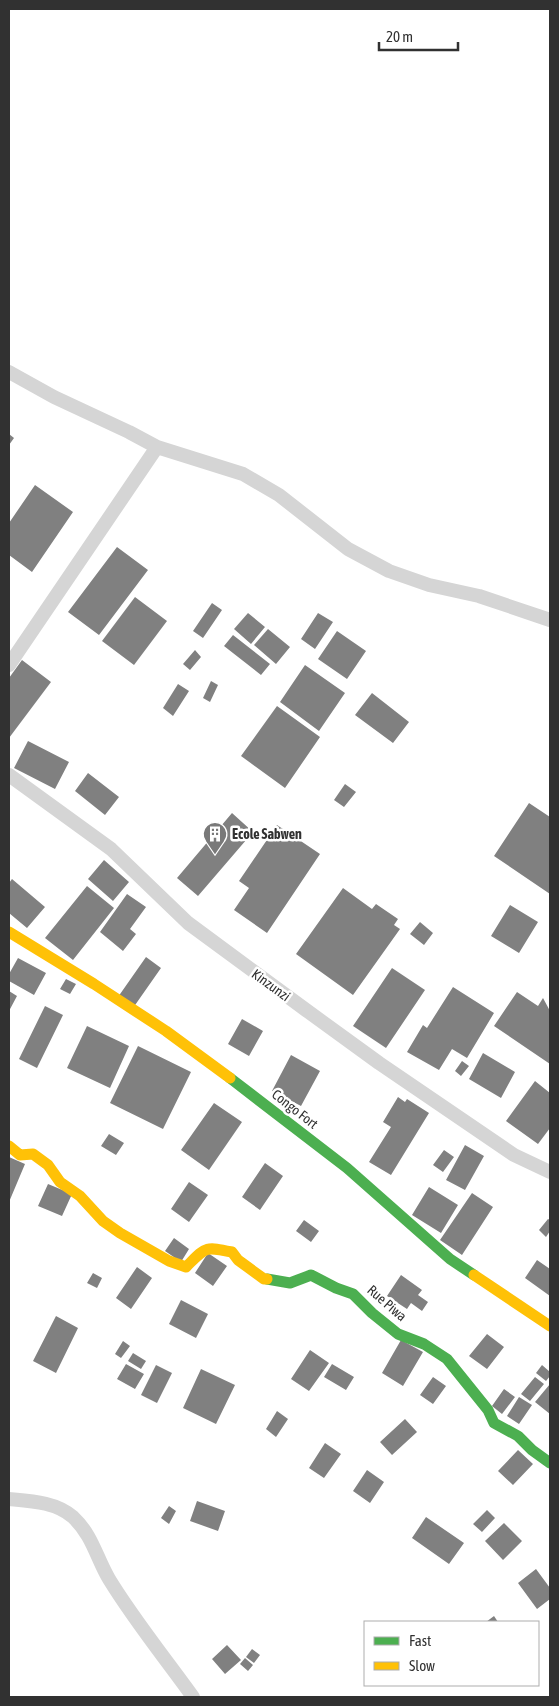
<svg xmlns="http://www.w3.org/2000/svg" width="559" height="1706" font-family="'Asap Condensed',sans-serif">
	<rect width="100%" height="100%" fill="#fff"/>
	<path fill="#808080" d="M 9,434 L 14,438 L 9,445 Z
		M 35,485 L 73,512 L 32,572 L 9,555 L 9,523 Z
		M 117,547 L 148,570 L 99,635 L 68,612 Z
		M 135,597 L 167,621 L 134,665 L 102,641 Z
		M 212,603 L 222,610 L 203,638 L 193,631 Z
		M 248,613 L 265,627 L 251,644 L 234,629 Z
		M 318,613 L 333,622 L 315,649 L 301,639 Z
		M 268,629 L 290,647 L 276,664 L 254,645 Z
		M 337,631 L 366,651 L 347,679 L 318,659 Z
		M 233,635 L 270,664 L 261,675 L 224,646 Z
		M 195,650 L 201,657 L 190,670 L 183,664 Z
		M 22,660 L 51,682 L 9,738 L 9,678 Z
		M 305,665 L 345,693 L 319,731 L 280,702 Z
		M 211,681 L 218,685 L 210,702 L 203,698 Z
		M 178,684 L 189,691 L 173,716 L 163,708 Z
		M 372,693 L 409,722 L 393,743 L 355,715 Z
		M 277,706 L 320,737 L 285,788 L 241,756 Z
		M 28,741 L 69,762 L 55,789 L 14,768 Z
		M 88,773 L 119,797 L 105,815 L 75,791 Z
		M 345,784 L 356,792 L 344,807 L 334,800 Z
		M 529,803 L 550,817 L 550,894 L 494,856 Z
		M 232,813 L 253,832 L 198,896 L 177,878 Z
		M 277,825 L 320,854 L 267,933 L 234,910 L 249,888 L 239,881 Z
		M 104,860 L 129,882 L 113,901 L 88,879 Z
		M 12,879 L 45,907 L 27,928 L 9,913 L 9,883 Z
		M 87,886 L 114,908 L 73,960 L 45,938 Z
		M 343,888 L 372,909 L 376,904 L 398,919 L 394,925 L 400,929 L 353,995 L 296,954 Z
		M 127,894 L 146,907 L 130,929 L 136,934 L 123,951 L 100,932 Z
		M 510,905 L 538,922 L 519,953 L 491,936 Z
		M 420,922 L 433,933 L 424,945 L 410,934 Z
		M 146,957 L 161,968 L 133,1008 L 118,997 Z
		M 18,958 L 46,973 L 34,995 L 9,981 L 9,974 Z
		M 392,968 L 425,990 L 386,1048 L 353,1026 Z
		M 66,979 L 76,984 L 70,994 L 60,989 Z
		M 453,987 L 494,1013 L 467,1058 L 452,1049 L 439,1070 L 407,1052 L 423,1025 L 427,1028 Z
		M 9,991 L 17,996 L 9,1011 Z
		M 517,992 L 538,1006 L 543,998 L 550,1011 L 550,1064 L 494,1026 Z
		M 45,1006 L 63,1015 L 37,1068 L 19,1059 Z
		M 242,1019 L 263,1031 L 249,1056 L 228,1044 Z
		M 87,1026 L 129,1046 L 110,1088 L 67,1068 Z
		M 138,1046 L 191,1072 L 163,1129 L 110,1103 Z
		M 483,1053 L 515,1072 L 501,1098 L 469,1079 Z
		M 291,1055 L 320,1071 L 301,1106 L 272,1091 Z
		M 462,1061 L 469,1066 L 461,1076 L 455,1071 Z
		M 535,1081 L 550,1093 L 550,1128 L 538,1144 L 506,1121 Z
		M 398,1097 L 405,1102 L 407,1099 L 429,1113 L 391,1175 L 369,1162 L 391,1127 L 383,1122 Z
		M 214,1103 L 242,1122 L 209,1170 L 181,1150 Z
		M 109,1134 L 124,1143 L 116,1155 L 101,1146 Z
		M 465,1145 L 484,1156 L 465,1190 L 446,1180 Z
		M 444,1150 L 454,1157 L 443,1172 L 433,1165 Z
		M 9,1157 L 25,1164 L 9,1202 Z
		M 265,1163 L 283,1176 L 260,1210 L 242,1197 Z
		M 189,1182 L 208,1195 L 189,1222 L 171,1209 Z
		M 48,1184 L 72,1194 L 62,1216 L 38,1206 Z
		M 429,1187 L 458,1205 L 441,1233 L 412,1215 Z
		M 472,1193 L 493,1207 L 462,1255 L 440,1240 Z
		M 548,1219 L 550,1220 L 550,1231 L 546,1237 L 539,1230 Z
		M 304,1220 L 319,1231 L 311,1242 L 296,1231 Z
		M 174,1238 L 189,1249 L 181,1262 L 165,1251 Z
		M 208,1253 L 227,1266 L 213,1286 L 195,1273 Z
		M 537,1260 L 550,1269 L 550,1296 L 525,1278 Z
		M 137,1267 L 152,1278 L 131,1309 L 116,1298 Z
		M 93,1273 L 102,1278 L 97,1288 L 87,1283 Z
		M 401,1275 L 422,1290 L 418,1295 L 428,1302 L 422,1311 L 411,1303 L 407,1309 L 387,1296 Z
		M 181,1300 L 208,1314 L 196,1338 L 169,1324 Z
		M 56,1316 L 78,1328 L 56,1373 L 33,1361 Z
		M 487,1334 L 504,1347 L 487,1369 L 469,1356 Z
		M 401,1340 L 423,1352 L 403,1386 L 382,1373 Z
		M 123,1341 L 130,1346 L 121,1358 L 115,1354 Z
		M 310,1350 L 329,1363 L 309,1391 L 291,1379 Z
		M 133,1353 L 146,1361 L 141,1369 L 128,1361 Z
		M 126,1364 L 144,1374 L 135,1389 L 117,1379 Z
		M 332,1364 L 354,1377 L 346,1390 L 324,1377 Z
		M 156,1365 L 172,1373 L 157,1403 L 141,1395 Z
		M 542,1365 L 550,1372 L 550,1376 L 546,1381 L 536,1373 Z
		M 201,1369 L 235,1385 L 216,1424 L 183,1408 Z
		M 433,1377 L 446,1386 L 433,1404 L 420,1395 Z
		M 535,1377 L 544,1384 L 530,1401 L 521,1394 Z
		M 550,1384 L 550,1414 L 535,1402 Z
		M 504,1389 L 515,1397 L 502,1414 L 492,1406 Z
		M 519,1397 L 532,1405 L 519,1424 L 507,1416 Z
		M 277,1411 L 288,1419 L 276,1437 L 266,1429 Z
		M 405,1419 L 417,1432 L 392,1455 L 380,1442 Z
		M 325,1443 L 341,1454 L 324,1478 L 309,1468 Z
		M 518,1450 L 533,1464 L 513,1485 L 498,1471 Z
		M 367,1470 L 384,1482 L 370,1503 L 353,1491 Z
		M 197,1501 L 225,1511 L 218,1531 L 190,1521 Z
		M 169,1506 L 176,1511 L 169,1524 L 161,1518 Z
		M 487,1510 L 495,1518 L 482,1532 L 473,1524 Z
		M 426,1517 L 464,1543 L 449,1564 L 412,1538 Z
		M 504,1523 L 522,1541 L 503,1560 L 485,1541 Z
		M 536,1569 L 550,1588 L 550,1599 L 537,1609 L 518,1583 Z
		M 494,1616 L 498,1622 L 486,1622 Z
		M 227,1645 L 241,1660 L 225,1674 L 212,1659 Z
		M 252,1649 L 260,1655 L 254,1663 L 246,1657 Z
		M 245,1658 L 253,1665 L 248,1671 L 240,1664 Z"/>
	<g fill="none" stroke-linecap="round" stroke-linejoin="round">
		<path stroke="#d5d5d5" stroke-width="14" d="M 9,372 L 54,397 L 129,432 L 157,447 L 243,474 L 279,495 L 348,549 L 389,571 L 429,585 L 479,596 L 550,620
			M 9,665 L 157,447
			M 9,775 L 111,849 L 188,923 L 306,1010 L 379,1063 L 514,1155 L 550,1172
			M 9,1499 C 31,1501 56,1502 73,1517 C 93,1536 96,1557 109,1579 C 134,1620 165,1658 193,1697"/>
		<path stroke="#4caf50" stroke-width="11" d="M 230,1078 L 347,1168 L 450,1259 L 474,1275
			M 267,1279 L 290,1283 L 311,1275 L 336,1288 L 353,1294 L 372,1313 L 398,1334 L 424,1344 L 447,1359 L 488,1410 L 494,1423 L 518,1436 L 532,1450 L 550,1463"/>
		<path stroke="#ffc107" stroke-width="11" d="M 9,932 L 94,984 L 166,1031 L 230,1078
			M 9,1146 L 20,1155 L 33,1154 L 48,1165 L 60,1182 L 80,1196 L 103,1221 L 120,1233 L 169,1261 L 186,1267 C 206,1247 204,1246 232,1252 L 238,1260 L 264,1279 L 267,1279
			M 474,1275 L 550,1326"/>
	</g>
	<defs>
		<g id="building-pin" transform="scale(1.25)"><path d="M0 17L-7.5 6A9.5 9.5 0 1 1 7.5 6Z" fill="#797979" stroke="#fff"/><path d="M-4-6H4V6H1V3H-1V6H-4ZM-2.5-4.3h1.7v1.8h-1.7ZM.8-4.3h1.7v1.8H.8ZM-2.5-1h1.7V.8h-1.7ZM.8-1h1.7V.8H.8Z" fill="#fff"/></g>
	</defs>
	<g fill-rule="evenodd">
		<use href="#building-pin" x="215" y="834"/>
	</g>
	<g text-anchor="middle" stroke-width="5" stroke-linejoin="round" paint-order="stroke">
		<g font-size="14" font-weight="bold" fill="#313131" stroke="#fff" text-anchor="start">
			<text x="232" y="839">Ecole Sabwen</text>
		</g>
		<g font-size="14" fill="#313131" stroke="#fff">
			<text transform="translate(271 985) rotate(36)" y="5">Kinzunzi</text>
			<text transform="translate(295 1109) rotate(38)" y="5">Congo Fort</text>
			<text transform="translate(387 1303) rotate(41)" y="5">Rue Piwa</text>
		</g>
	</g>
	<rect width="559" height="1706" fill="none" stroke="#313131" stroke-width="20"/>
	<rect x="364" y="1621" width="175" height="65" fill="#ffffff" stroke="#adadad"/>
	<rect x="374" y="1637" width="25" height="8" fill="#4caf50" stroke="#adadad"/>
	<text x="409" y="1646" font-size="15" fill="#313131">Fast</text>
	<rect x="374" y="1662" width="25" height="8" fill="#ffc107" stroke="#adadad"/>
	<text x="409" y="1671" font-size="15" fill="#313131">Slow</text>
	<path d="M379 42v8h79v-8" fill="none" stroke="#313131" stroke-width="2.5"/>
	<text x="386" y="42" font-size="15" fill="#313131" stroke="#ffffff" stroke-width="4" paint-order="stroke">20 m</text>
</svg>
